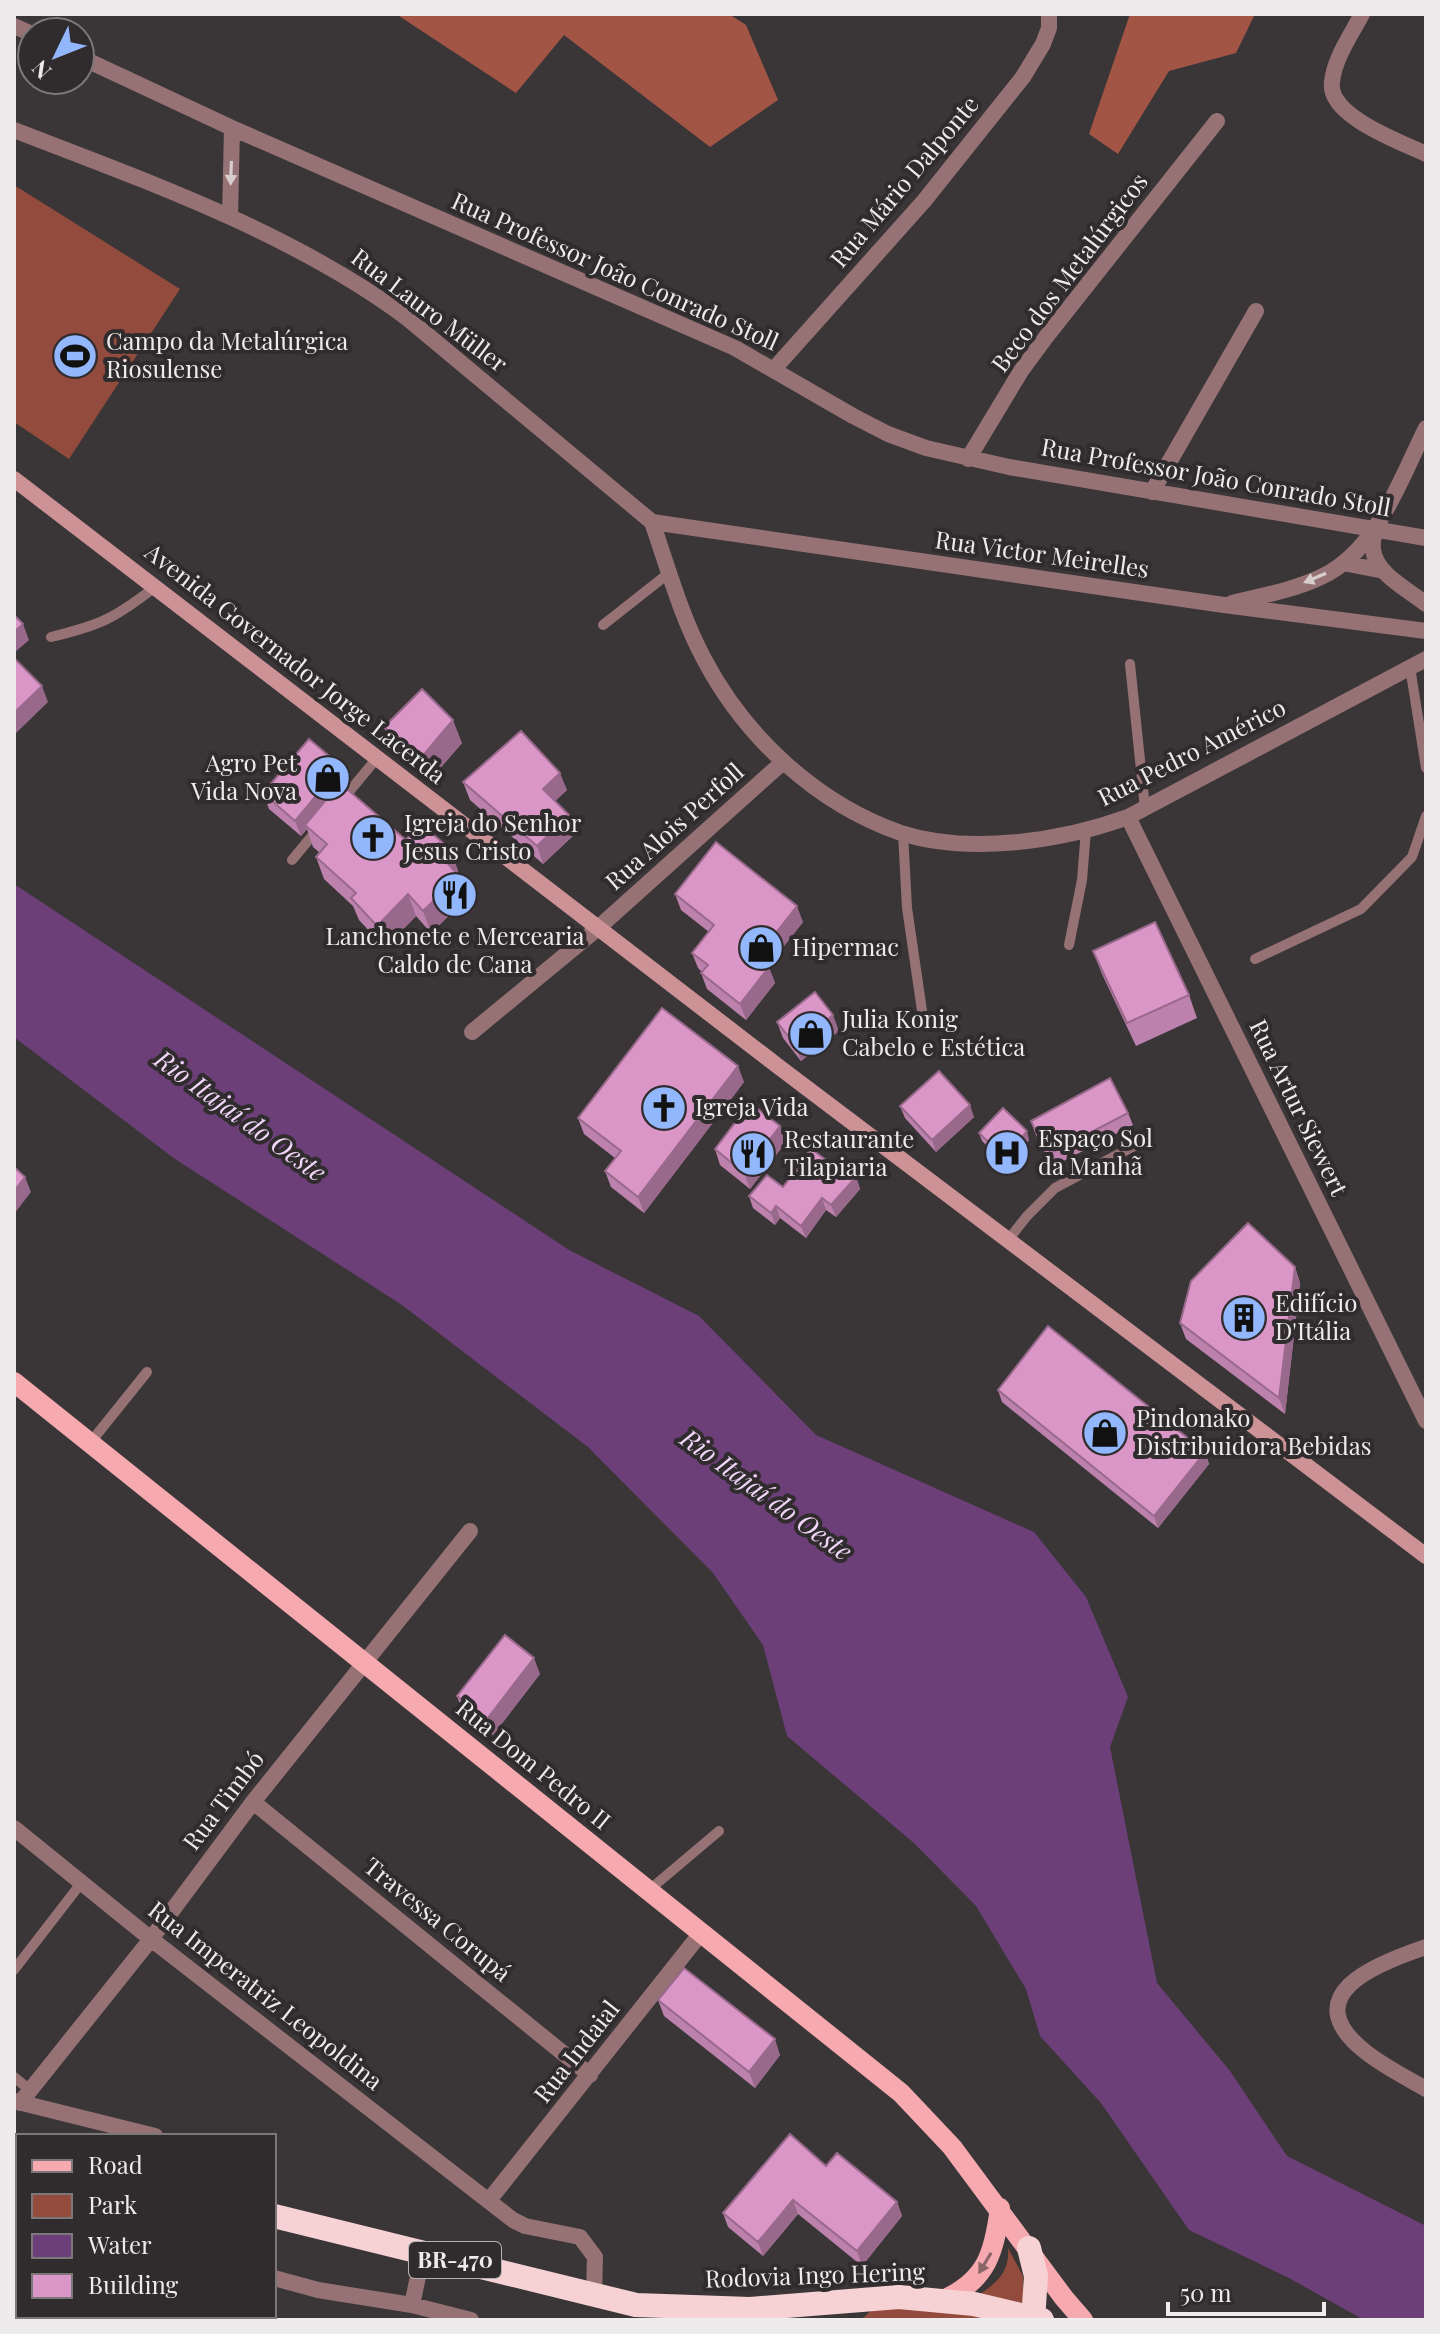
<svg xmlns="http://www.w3.org/2000/svg" width="1440" height="2334" font-family="'Playfair Display',serif">
	<rect width="100%" height="100%" fill="#3a3638"/>
	<path fill="#924b3c" d="M 14,185 L 180,289 L 69,459 L 14,422 Z
		M 1008,2248 L 1023,2276 L 1023,2303 L 980,2294 C 998,2282 1010,2271 1008,2248 Z
		M 876,2306 L 972,2311 L 981,2320 L 861,2320 Z"/>
	<path fill="#a25544" d="M 396,14 L 729,14 L 746,25 L 778,100 L 710,147 L 564,35 L 516,93 Z
		M 1130,14 L 1255,14 L 1236,53 L 1169,71 L 1118,154 L 1089,134 Z"/>
	<path fill="#6d3f79" d="M 14,884 L 569,1250 L 699,1316 L 816,1435 L 1034,1532 L 1086,1597 L 1128,1697 L 1110,1747 L 1157,1983 L 1230,2071 L 1287,2156 L 1426,2226 L 1426,2320 L 1364,2320 L 1289,2278 L 1189,2230 L 1101,2103 L 1040,2036 L 1026,1989 L 976,1906 L 914,1843 L 787,1736 L 763,1645 L 713,1573 L 588,1447 L 402,1305 L 175,1159 L 14,1037 Z"/>
	<g fill="none" stroke-linecap="round" stroke-linejoin="round">
		<path stroke="#977274" stroke-width="10" d="M 603,625 L 669,573
			M 51,637 C 101,625 115,618 155,587
			M 1130,664 L 1145,808
			M 1410,667 L 1426,768
			M 343,799 L 377,758
			M 903,833 L 907,908 L 924,1024
			M 292,860 L 317,830
			M 1069,945 L 1082,880 L 1086,830
			M 1255,959 L 1361,909 L 1412,857 L 1426,816
			M 1008,1240 L 1027,1216 L 1055,1188 L 1149,1138
			M 90,1443 L 147,1372
			M 648,1891 L 719,1831
			M 14,1970 L 82,1882
			M 14,2077 L 30,2090"/>
		<path stroke="#977274" stroke-width="16" d="M 1362,14 C 1351,35 1334,59 1332,82 C 1327,116 1401,142 1426,154
			M 14,26 L 32,34
			M 80,57 L 232,128 L 735,348 L 853,416 L 888,434 L 926,448 L 1009,467 L 1426,538
			M 14,130 C 146,181 293,233 407,318 L 652,522
			M 230,217 L 232,128
			M 774,369 L 924,201 L 1023,77 L 1043,44 L 1049,28 L 1049,14
			M 968,459 L 1021,371 L 1046,337 L 1217,121
			M 1152,492 L 1256,311
			M 652,522 C 668,568 681,616 704,659 C 745,737 817,804 901,833 C 969,855 1062,841 1128,817 L 1426,659
			M 652,522 L 1224,605 L 1426,631
			M 1375,530 C 1374,535 1372,543 1373,549 C 1375,574 1409,590 1426,604
			M 1343,563 L 1384,571
			M 1232,603 C 1261,596 1294,590 1321,577 C 1377,551 1400,480 1426,428
			M 1128,817 L 1426,1421
			M 472,1032 L 598,928 L 783,762
			M 253,1802 L 590,2075
			M 14,1828 L 151,1939 L 513,2220 L 525,2226 L 580,2237 L 595,2257 L 594,2295
			M 1426,1947 C 1375,1964 1293,1996 1367,2053 C 1385,2067 1407,2078 1426,2089
			M 14,2101 L 155,2136
			M 20,2103 L 151,1939 L 253,1802 L 470,1531
			M 490,2199 L 701,1933
			M 14,2239 L 18,2239
			M 274,2278 L 318,2290 L 412,2305 L 471,2320
			M 412,2305 L 423,2253"/>
		<path stroke="#cd9296" stroke-width="16" d="M 14,479 L 779,1067 L 1426,1556"/>
		<path stroke="#f6aaaf" stroke-width="20" d="M 14,1382 L 901,2093 L 952,2147 L 1064,2298 L 1083,2320
			M 943,2300 C 987,2280 994,2253 1000,2208"/>
		<path stroke="#f7d2d4" stroke-width="24" d="M 14,2151 L 18,2152
			M 274,2216 L 636,2305 L 750,2309 L 899,2297 L 974,2304 L 1042,2320
			M 1029,2248 L 1036,2276 L 1033,2320"/>
	</g>
	<path fill="#bc81ac" d="M 384,727 L 462,743 L 428,782 L 393,750 Z
		M 347,782 L 344,786 L 406,840 L 450,849 L 458,871 L 456,873 L 467,898 L 431,933 L 416,916 L 385,948 L 359,920 L 353,906 L 324,879 L 316,857 L 320,853 L 313,847 L 307,829 L 301,836 L 269,809 L 263,793 Z
		M 463,782 L 567,790 L 555,801 L 576,833 L 543,864 L 470,800 Z
		M 675,894 L 803,922 L 768,966 L 775,983 L 746,1020 L 707,989 L 701,973 L 702,972 L 698,968 L 692,953 L 709,932 L 681,910 Z
		M 1093,951 L 1189,995 L 1197,1018 L 1136,1046 L 1102,974 Z
		M 777,1022 L 839,1031 L 801,1061 L 783,1038 Z
		M 744,1082 L 644,1213 L 611,1187 L 605,1171 L 615,1158 L 584,1134 L 578,1118 Z
		M 900,1106 L 974,1117 L 936,1152 L 905,1118 Z
		M 1128,1113 L 1133,1125 L 1052,1167 L 1035,1133 L 1031,1121 Z
		M 780,1126 L 786,1142 L 750,1189 L 720,1165 L 715,1149 Z
		M 979,1133 L 1029,1140 L 1008,1166 L 982,1141 Z
		M 837,1168 L 856,1177 L 860,1189 L 836,1217 L 826,1210 L 806,1238 L 780,1218 L 775,1225 L 753,1208 L 749,1196 L 783,1187 Z
		M 1295,1267 L 1300,1283 L 1285,1414 L 1186,1339 L 1180,1323 Z
		M 998,1390 L 1205,1452 L 1209,1464 L 1158,1528 L 1002,1402 Z
		M 540,1674 L 493,1735 L 463,1712 L 457,1696 Z
		M 658,2000 L 780,2055 L 755,2088 L 664,2016 Z
		M 826,2166 L 897,2202 L 902,2216 L 862,2266 L 798,2214 L 763,2256 L 728,2227 L 723,2213 Z"/>
	<path fill="#99698c" d="M 23,624 L 29,640 L 14,653 L 14,632 Z
		M 42,686 L 48,702 L 14,735 L 14,713 Z
		M 453,720 L 462,743 L 428,782 L 420,759 Z
		M 341,766 L 347,782 L 309,828 L 305,825 L 307,829 L 301,836 L 295,821 Z
		M 560,773 L 567,790 L 549,807 L 543,789 Z
		M 569,815 L 576,833 L 543,864 L 537,846 Z
		M 450,849 L 458,871 L 450,879 L 442,857 Z
		M 459,876 L 467,898 L 431,933 L 423,911 Z
		M 408,894 L 416,916 L 385,948 L 377,926 Z
		M 797,906 L 803,922 L 763,973 L 757,957 Z
		M 769,967 L 775,983 L 746,1020 L 740,1004 Z
		M 833,1015 L 839,1031 L 801,1061 L 795,1045 Z
		M 738,1066 L 744,1082 L 644,1213 L 638,1197 Z
		M 970,1105 L 974,1117 L 936,1152 L 932,1140 Z
		M 780,1126 L 786,1142 L 750,1189 L 744,1173 Z
		M 1027,1131 L 1029,1140 L 1008,1166 L 1005,1158 Z
		M 25,1177 L 31,1192 L 14,1214 L 14,1191 Z
		M 856,1177 L 860,1189 L 836,1217 L 831,1205 Z
		M 822,1198 L 826,1210 L 806,1238 L 801,1226 Z
		M 776,1206 L 780,1218 L 775,1225 L 771,1213 Z
		M 1295,1267 L 1300,1283 L 1285,1414 L 1279,1398 Z
		M 1205,1452 L 1209,1464 L 1158,1528 L 1154,1516 Z
		M 534,1658 L 540,1674 L 493,1735 L 487,1719 Z
		M 775,2039 L 780,2055 L 755,2088 L 749,2072 Z
		M 793,2200 L 798,2214 L 763,2256 L 758,2242 Z
		M 897,2202 L 902,2216 L 862,2266 L 857,2251 Z"/>
	<path fill="#db96c8" stroke="#99698c" stroke-width="2" d="M 14,615 L 23,624 L 14,632 Z
		M 14,658 L 42,686 L 14,713 Z
		M 422,689 L 453,720 L 420,759 L 384,727 Z
		M 521,731 L 560,773 L 543,789 L 569,815 L 537,846 L 463,782 Z
		M 309,739 L 341,766 L 295,821 L 263,793 Z
		M 340,783 L 406,840 L 420,823 L 450,849 L 442,857 L 459,876 L 423,911 L 408,894 L 377,926 L 351,898 L 356,893 L 316,857 L 327,844 L 305,825 Z
		M 716,842 L 797,906 L 757,957 L 769,967 L 740,1004 L 701,973 L 708,965 L 692,953 L 714,925 L 675,894 Z
		M 1155,922 L 1189,995 L 1127,1023 L 1093,951 Z
		M 815,992 L 833,1015 L 795,1045 L 777,1022 Z
		M 662,1008 L 738,1066 L 638,1197 L 605,1171 L 621,1151 L 578,1118 Z
		M 939,1071 L 970,1105 L 932,1140 L 900,1106 Z
		M 1110,1078 L 1128,1113 L 1047,1155 L 1031,1121 Z
		M 750,1103 L 780,1126 L 744,1173 L 715,1149 Z
		M 1003,1108 L 1027,1131 L 1005,1158 L 979,1133 Z
		M 811,1149 L 837,1168 L 840,1165 L 856,1177 L 831,1205 L 822,1198 L 801,1226 L 776,1206 L 771,1213 L 749,1196 L 767,1175 L 783,1187 Z
		M 14,1167 L 25,1177 L 14,1191 Z
		M 1248,1223 L 1295,1267 L 1279,1398 L 1180,1323 L 1191,1281 Z
		M 1048,1326 L 1205,1452 L 1154,1516 L 998,1390 Z
		M 505,1635 L 534,1658 L 487,1719 L 457,1696 Z
		M 684,1968 L 775,2039 L 749,2072 L 658,2000 Z
		M 790,2134 L 826,2166 L 837,2153 L 897,2202 L 857,2251 L 793,2200 L 758,2242 L 723,2213 Z"/>
	<defs><path id="oneway-solid" d="M-6-.8H1V-3.2L6.5 0L1 3.2V.8H-6Z" transform="scale(2)"/></defs>
	<g fill="#d8cdcd">
		<use href="#oneway-solid" transform="translate(231 173) rotate(92)"/>
		<use href="#oneway-solid" transform="translate(1315 578) rotate(157)"/>
	</g>
	<use fill="#896568" href="#oneway-solid" transform="translate(985 2263) rotate(121)"/>
	<defs>
		<g id="stadium-disc" transform="scale(2.3)"><circle r="9.5" fill="#93b7fd" stroke="#302c2e"/><path d="M0-5a6.5 5 0 1 0 0 10a6.5 5 0 1 0 0-10ZM-3.5-1.8h7v3.6h-7Z" fill="#111"/></g>
		<g id="shop-disc" transform="scale(2.3)"><circle r="9.5" fill="#93b7fd" stroke="#302c2e"/><path d="M-5-2.5h2.3a2.7 3.5 0 0 1 5.4 0H5L5.5 6h-11ZM-1.5-2.5h3a1.5 2.3 0 0 0-3 0Z" fill="#111"/></g>
		<g id="church-disc" transform="scale(2.3)"><circle r="9.5" fill="#93b7fd" stroke="#302c2e"/><path d="M-1.2-6h2.4v3.5h3.3v2.4h-3.3V6h-2.4V-.1h-3.3v-2.4h3.3Z" fill="#111"/></g>
		<g id="restaurant-disc" transform="scale(2.3)"><circle r="9.5" fill="#93b7fd" stroke="#302c2e"/><path d="M-5-6h1v4h1v-4h1v4h1v-4h1v5L-1.5 .5V6h-2V.5L-5-1ZM5-6V6H3V1.5H1.5Q1.5-4 5-6Z" fill="#111"/></g>
		<g id="hospital-disc" transform="scale(2.3)"><circle r="9.5" fill="#93b7fd" stroke="#302c2e"/><path d="M-5-5h3v3.5h4V-5h3V5h-3V1.5h-4V5h-3Z" fill="#111"/></g>
		<g id="building-disc" transform="scale(2.3)"><circle r="9.5" fill="#93b7fd" stroke="#302c2e"/><path d="M-4-6H4V6H1V3H-1V6H-4ZM-2.5-4.3h1.7v1.8h-1.7ZM.8-4.3h1.7v1.8H.8ZM-2.5-1h1.7V.8h-1.7ZM.8-1h1.7V.8H.8Z" fill="#111"/></g>
	</defs>
	<g fill-rule="evenodd">
		<use href="#stadium-disc" x="75" y="356"/>
		<use href="#shop-disc" x="328" y="778"/>
		<use href="#church-disc" x="373" y="838"/>
		<use href="#restaurant-disc" x="455" y="895"/>
		<use href="#shop-disc" x="761" y="948"/>
		<use href="#shop-disc" x="811" y="1034"/>
		<use href="#church-disc" x="664" y="1108"/>
		<use href="#hospital-disc" x="1007" y="1153"/>
		<use href="#restaurant-disc" x="753" y="1154"/>
		<use href="#building-disc" x="1244" y="1318"/>
		<use href="#shop-disc" x="1105" y="1433"/>
	</g>
	<g text-anchor="middle" stroke-width="8" stroke-linejoin="round" paint-order="stroke">
		<rect fill="#302c2e" stroke="#b4b2b2" stroke-width="2" x="409" y="2242" width="92" height="36" rx="6"/>
		<g font-size="22" font-weight="bold" fill="#edebeb">
			<text x="455" y="2268">BR-470</text>
		</g>
		<g font-size="24" fill="#edebeb" stroke="#302c2e">
			<text transform="translate(905 182) rotate(-50)" y="8">Rua Mário Dalponte</text>
			<text transform="translate(615 272) rotate(24)" y="8">Rua Professor João Conrado Stoll</text>
			<text transform="translate(1070 273) rotate(-53)" y="8">Beco dos Metalúrgicos</text>
			<text transform="translate(429 311) rotate(37)" y="8">Rua Lauro Müller</text>
			<text transform="translate(1216 478) rotate(10)" y="8">Rua Professor João Conrado Stoll</text>
			<text transform="translate(1042 555) rotate(8)" y="8">Rua Victor Meirelles</text>
			<text transform="translate(295 664) rotate(38)" y="8">Avenida Governador Jorge Lacerda</text>
			<text transform="translate(1192 753) rotate(-27)" y="8">Rua Pedro Américo</text>
			<text transform="translate(675 827) rotate(-42)" y="8">Rua Alois Perfoll</text>
			<text transform="translate(1298 1108) rotate(64)" y="8">Rua Artur Siewert</text>
			<text transform="translate(533 1765) rotate(39)" y="8">Rua Dom Pedro II</text>
			<text transform="translate(224 1801) rotate(-53)" y="8">Rua Timbó</text>
			<text transform="translate(437 1920) rotate(39)" y="8">Travessa Corupá</text>
			<text transform="translate(265 1996) rotate(38)" y="8">Rua Imperatriz Leopoldina</text>
			<text transform="translate(577 2052) rotate(-52)" y="8">Rua Indaial</text>
			<text transform="translate(815 2276) rotate(-2)" y="8">Rodovia Ingo Hering</text>
		</g>
		<g font-size="24" fill="#edebeb" stroke="#302c2e" text-anchor="start">
			<text x="106" y="350">Campo da Metalúrgica<tspan x="106" dy="28">Riosulense</tspan></text>
			<text x="297" y="772" text-anchor="end">Agro Pet<tspan x="297" dy="28">Vida Nova</tspan></text>
			<text x="404" y="832">Igreja do Senhor<tspan x="404" dy="28">Jesus Cristo</tspan></text>
			<text x="455" y="945" text-anchor="middle">Lanchonete e Mercearia<tspan x="455" dy="28">Caldo de Cana</tspan></text>
			<text x="792" y="956">Hipermac</text>
			<text x="842" y="1028">Julia Konig<tspan x="842" dy="28">Cabelo e Estética</tspan></text>
			<text x="695" y="1116">Igreja Vida</text>
			<text x="1038" y="1147">Espaço Sol<tspan x="1038" dy="28">da Manhã</tspan></text>
			<text x="784" y="1148">Restaurante<tspan x="784" dy="28">Tilapiaria</tspan></text>
			<text x="1275" y="1312">Edifício<tspan x="1275" dy="28">D'Itália</tspan></text>
			<text x="1136" y="1427">Pindonako<tspan x="1136" dy="28">Distribuidora Bebidas</tspan></text>
		</g>
		<g font-size="26" font-style="italic" fill="#f0d6f8" stroke="#302c2e">
			<text transform="translate(240 1116) rotate(36)" y="9">Rio Itajaí do Oeste</text>
			<text transform="translate(766 1495) rotate(36)" y="9">Rio Itajaí do Oeste</text>
		</g>
	</g>
	<rect width="1440" height="2334" fill="none" stroke="#edebeb" stroke-width="32"/>
	<rect x="16" y="2134" width="260" height="184" fill="#302c2e" stroke="#7c787a" stroke-width="2"/>
	<rect x="32" y="2160" width="40" height="12" fill="#f6aaaf" stroke="#7c787a" stroke-width="2"/>
	<text x="88" y="2174" font-size="24" fill="#edebeb">Road</text>
	<rect x="32" y="2194" width="40" height="24" fill="#924b3c" stroke="#7c787a" stroke-width="2"/>
	<text x="88" y="2214" font-size="24" fill="#edebeb">Park</text>
	<rect x="32" y="2234" width="40" height="24" fill="#6d3f79" stroke="#7c787a" stroke-width="2"/>
	<text x="88" y="2254" font-size="24" fill="#edebeb">Water</text>
	<rect x="32" y="2274" width="40" height="24" fill="#db96c8" stroke="#7c787a" stroke-width="2"/>
	<text x="88" y="2294" font-size="24" fill="#edebeb">Building</text>
	<g transform="translate(56 56) rotate(227)"><circle r="38" fill="#302c2e" stroke="#7c787a" stroke-width="2"/>
	<path d="M0-6L14 30L0 20L-14 30Z" fill="#93b7fd"/>
	<text y="-12" font-size="22" font-weight="bold" text-anchor="middle" fill="#edebeb">N</text>
	</g>
	<path d="M1168 2302v12h156v-12" fill="none" stroke="#edebeb" stroke-width="4"/>
	<text x="1180" y="2302" font-size="24" fill="#edebeb" stroke="#302c2e" stroke-width="6" paint-order="stroke">50 m</text>
</svg>
